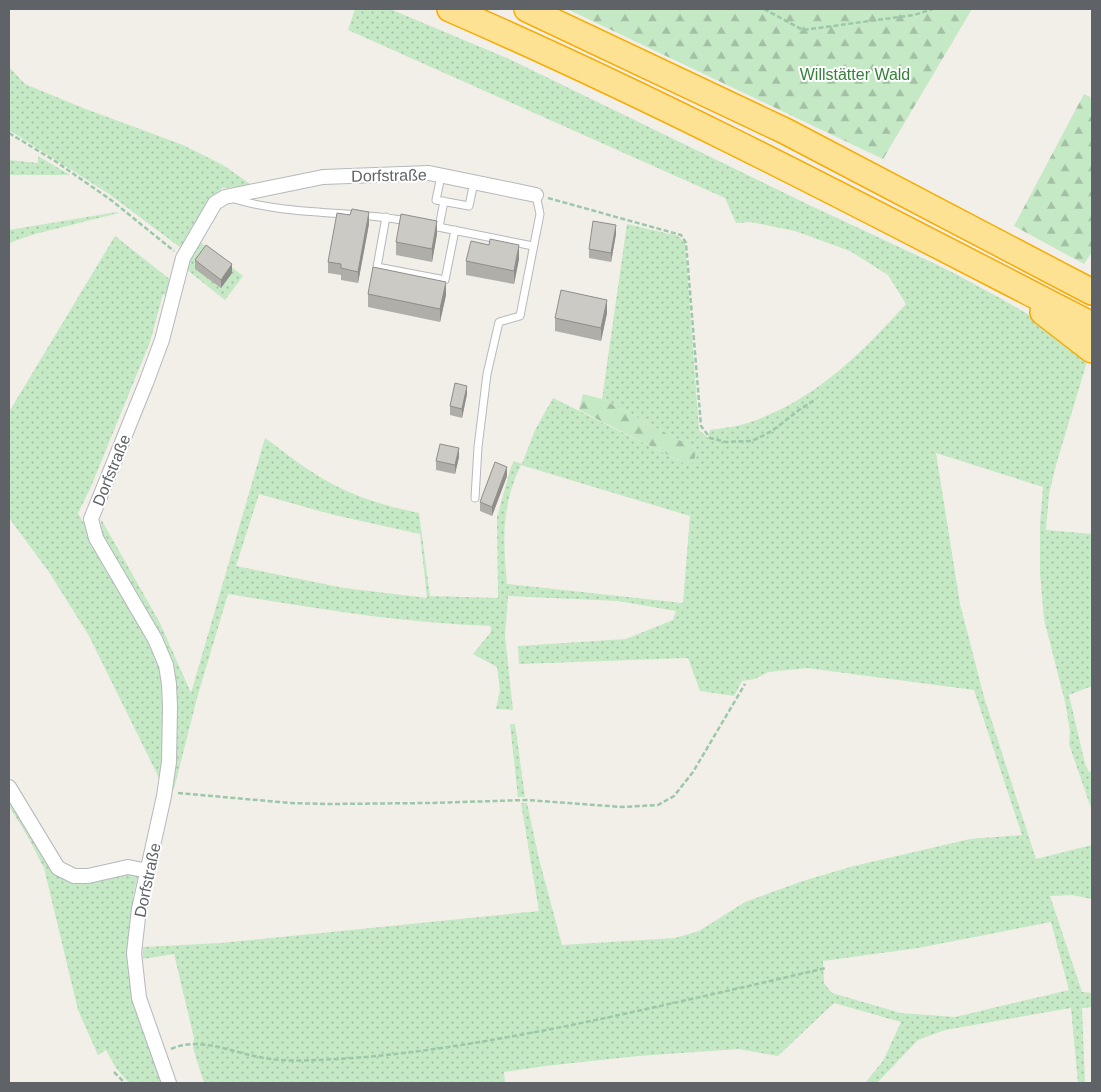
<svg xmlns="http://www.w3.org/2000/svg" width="1101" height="1092" font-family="Helvetica,sans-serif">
	<defs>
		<pattern id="green-dots" width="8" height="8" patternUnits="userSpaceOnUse" patternTransform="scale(1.25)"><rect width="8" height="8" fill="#c5e8c5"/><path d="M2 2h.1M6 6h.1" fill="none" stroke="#a3c0a4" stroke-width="1.8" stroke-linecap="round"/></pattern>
		<pattern id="forest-firs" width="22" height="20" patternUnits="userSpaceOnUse" patternTransform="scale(1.25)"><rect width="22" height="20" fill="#c5e8c5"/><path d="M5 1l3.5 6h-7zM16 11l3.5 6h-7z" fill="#a3c0a4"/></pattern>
	</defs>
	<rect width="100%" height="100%" fill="#f1efe8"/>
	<path fill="url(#green-dots)" fill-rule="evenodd" d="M 355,9 L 390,9 L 509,59 L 805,203 L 946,269 L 1000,298 L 1055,330 L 1089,355 L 1056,465 L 1049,494 L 1046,530 L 1092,534 L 1092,686 L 1069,695 L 1085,764 L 1089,772 L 1092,771 L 1092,807 L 1091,808 L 1069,744 L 1070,732 L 1066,706 L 1044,619 L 1040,573 L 1040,525 L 1043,487 L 936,453 L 960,604 L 984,697 L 1036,859 L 1092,845 L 1092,899 L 1072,895 L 1050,896 L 1082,992 L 1092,993 L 1092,1007 L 1082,1008 L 1085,1083 L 1078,1083 L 1071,1008 L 945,1030 L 918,1040 L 877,1083 L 865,1083 L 883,1061 L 901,1022 L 834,1003 L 778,1056 L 738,1049 L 638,1056 L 545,1066 L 504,1072 L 505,1083 L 204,1083 L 193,1048 L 194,1038 L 174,954 L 143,959 L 143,947 L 221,943 L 539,911 L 521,803 L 527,803 L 539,859 L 562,945 L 675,938 L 699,931 L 745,902 L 806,880 L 854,866 L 970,839 L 1022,835 L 974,690 L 807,668 L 768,672 L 755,679 L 742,681 L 734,696 L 700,691 L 688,658 L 519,664 L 518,646 L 626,639 L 673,620 L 676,611 L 618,601 L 508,596 L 505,636 L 513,710 L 496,709 L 500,690 L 497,667 L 473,654 L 491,632 L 491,626 C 402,623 315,608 228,594 L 197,698 L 174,789 L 169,790 L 174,683 L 107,547 L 101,531 L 101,519 L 160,623 L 191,693 L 265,438 C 284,452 304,468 325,480 C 355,497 385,506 419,513 L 430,596 L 498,598 L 497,517 L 511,467 L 514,461 L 522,464 L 535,430 L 553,398 L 686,464 L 696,449 L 602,399 L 627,224 L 678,236 L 685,243 L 699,430 L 708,438 L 710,430 C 722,428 736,427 748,423 C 815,400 859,356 906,304 L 888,275 L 850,251 L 795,231 L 751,222 L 736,223 L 725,198 L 348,30 ZM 521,465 L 690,516 L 683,603 L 507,584 C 503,540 501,506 521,465 ZM 259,494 L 334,515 L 420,534 L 427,598 L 344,588 L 236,566 ZM 1051,922 L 1069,990 L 955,1017 L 901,1013 L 832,993 L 824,983 L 823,961 L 918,948 Z
		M 9,67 L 25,84 L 83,108 L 183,145 L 223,165 L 253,186 L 222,188 L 181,248 L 109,194 L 9,130 Z
		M 38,156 L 70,175 L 9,175 L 9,160 L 38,163 Z
		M 117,212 L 119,213 L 35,234 L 9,243 L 9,230 Z
		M 115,236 L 172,281 L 169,299 L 163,294 L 150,342 L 90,489 L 78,513 L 140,624 L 161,667 L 165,708 L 162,784 L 89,636 L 49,572 L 9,518 L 9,412 Z
		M 199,241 L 243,276 L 225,300 L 186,269 Z
		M 510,724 L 515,724 L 525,797 L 518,797 Z
		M 9,791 L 59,871 L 126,871 L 138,876 L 133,896 L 135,910 L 132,943 L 166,1083 L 129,1083 L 116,1068 L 106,1050 L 98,1055 L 78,1010 L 44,868 L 28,837 L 9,806 Z"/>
	<path fill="url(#forest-firs)" d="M 567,9 L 972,9 L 883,159 Z
		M 1084,94 L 1092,98 L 1092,252 L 1084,264 L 1014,226 Z
		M 583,394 L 602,399 L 696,449 L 694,463 L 686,464 L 579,410 Z"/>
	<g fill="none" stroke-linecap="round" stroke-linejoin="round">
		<g stroke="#b5b8bc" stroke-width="9">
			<path id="service" d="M 441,176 L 436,200 L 469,206 L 474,182
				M 231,198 C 288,216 349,210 408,221
				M 386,217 L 377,267 L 445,280 L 455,230
				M 428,225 L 533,246
				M 439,227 L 444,201
				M 475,498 L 478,447 L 487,374 L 499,322 L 520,316 L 540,214 L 536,195"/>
		</g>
		<g stroke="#b5b8bc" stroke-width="16">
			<path id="minor" d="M 9,787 L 58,868 L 74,876 L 88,876 L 128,867 L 148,871
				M 169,1083 L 139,998 L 134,953 L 139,909 L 164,796 L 169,762 L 170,707 L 169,684 L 166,665 L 155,639 L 96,538 L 91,519 L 146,383 L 162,340 L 183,258 L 215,203 L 225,197 L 323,177 L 429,173 L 536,195"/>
		</g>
		<g stroke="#f9ab00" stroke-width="28">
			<path id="motorway" d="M 450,9 C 669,104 880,216 1092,325
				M 527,9 L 785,131 L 1092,292
				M 1043,312 L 1092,350"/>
		</g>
		<path stroke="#9cc7a9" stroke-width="2.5" stroke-dasharray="5 2.5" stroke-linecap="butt" d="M 764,9 L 803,30 L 914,15 L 933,9
			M 9,133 L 55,161 L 111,200 L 174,251
			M 548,198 L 681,235 L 686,243 L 701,426 L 710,438 L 726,442 L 752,441 L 772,431 L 799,410 L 816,399
			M 178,793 L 290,803 L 329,804 L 430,803 L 527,800 L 622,807 L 658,805 L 674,796 L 693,772 L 745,684
			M 171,1049 C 199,1036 231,1052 259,1057 C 277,1061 298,1061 316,1060 C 401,1057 484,1042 567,1026 C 654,1008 740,988 826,968
			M 114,1072 L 125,1083"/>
		<use href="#service" stroke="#fff" stroke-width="7"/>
		<use href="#minor" stroke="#fff" stroke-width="14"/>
		<use href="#motorway" stroke="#fde293" stroke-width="25"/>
	</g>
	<path fill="#afaea9" d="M 369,224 L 358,283 L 341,280 L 341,275 L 328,273 L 328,262 Z
		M 437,234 L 432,262 L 396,255 L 396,242 Z
		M 616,234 L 611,262 L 589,258 L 589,249 Z
		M 519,259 L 514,284 L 466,275 L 466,261 Z
		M 195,260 L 232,273 L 221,288 L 195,269 Z
		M 368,294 L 446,295 L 440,322 L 368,307 Z
		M 607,313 L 601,341 L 555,331 L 555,318 Z
		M 467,394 L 462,418 L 450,415 L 450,406 Z
		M 459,457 L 455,474 L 436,470 L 436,461 Z
		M 507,476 L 492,516 L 480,511 L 480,502 Z"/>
	<path fill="#8f8d8a" d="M 369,212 L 369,224 L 358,283 L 358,272 Z
		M 437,221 L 437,234 L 432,262 L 432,249 Z
		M 616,225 L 616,234 L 611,262 L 611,253 Z
		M 519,245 L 519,259 L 514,284 L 514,271 Z
		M 232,264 L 232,273 L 221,288 L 221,280 Z
		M 446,282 L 446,295 L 440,322 L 440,309 Z
		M 607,300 L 607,313 L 601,341 L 601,328 Z
		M 467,386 L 467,394 L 462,418 L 462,409 Z
		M 459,448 L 459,457 L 455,474 L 455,465 Z
		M 507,467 L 507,476 L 492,516 L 492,507 Z"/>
	<path fill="#cccac5" stroke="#8f8d8a" d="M 352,209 L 369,212 L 358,272 L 341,268 L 341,264 L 328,262 L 337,213 L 350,215 Z
		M 401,214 L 437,221 L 432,249 L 396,242 Z
		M 593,221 L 616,225 L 611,253 L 589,249 Z
		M 490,239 L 519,245 L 514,271 L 466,261 L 471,241 L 489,245 Z
		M 206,245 L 232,264 L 221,280 L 195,260 Z
		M 373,267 L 446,282 L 440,309 L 368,294 Z
		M 561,290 L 607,300 L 601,328 L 555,318 Z
		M 455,383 L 467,386 L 462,409 L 450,406 Z
		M 440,444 L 459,448 L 455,465 L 436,461 Z
		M 495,462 L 507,467 L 492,507 L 480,502 Z"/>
	<g text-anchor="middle" stroke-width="4" stroke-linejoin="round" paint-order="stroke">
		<g font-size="16" fill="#348238" stroke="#fff">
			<text x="855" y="80">Willstätter Wald</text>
		</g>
		<g font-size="16" fill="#5f6368" stroke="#fff">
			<text transform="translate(389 175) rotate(-1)" y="6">Dorfstraße</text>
			<text transform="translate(111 470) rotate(-68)" y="6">Dorfstraße</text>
			<text transform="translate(147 880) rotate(-78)" y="6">Dorfstraße</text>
		</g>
	</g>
	<rect width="1101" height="1092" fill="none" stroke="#5f6368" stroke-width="20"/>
</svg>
